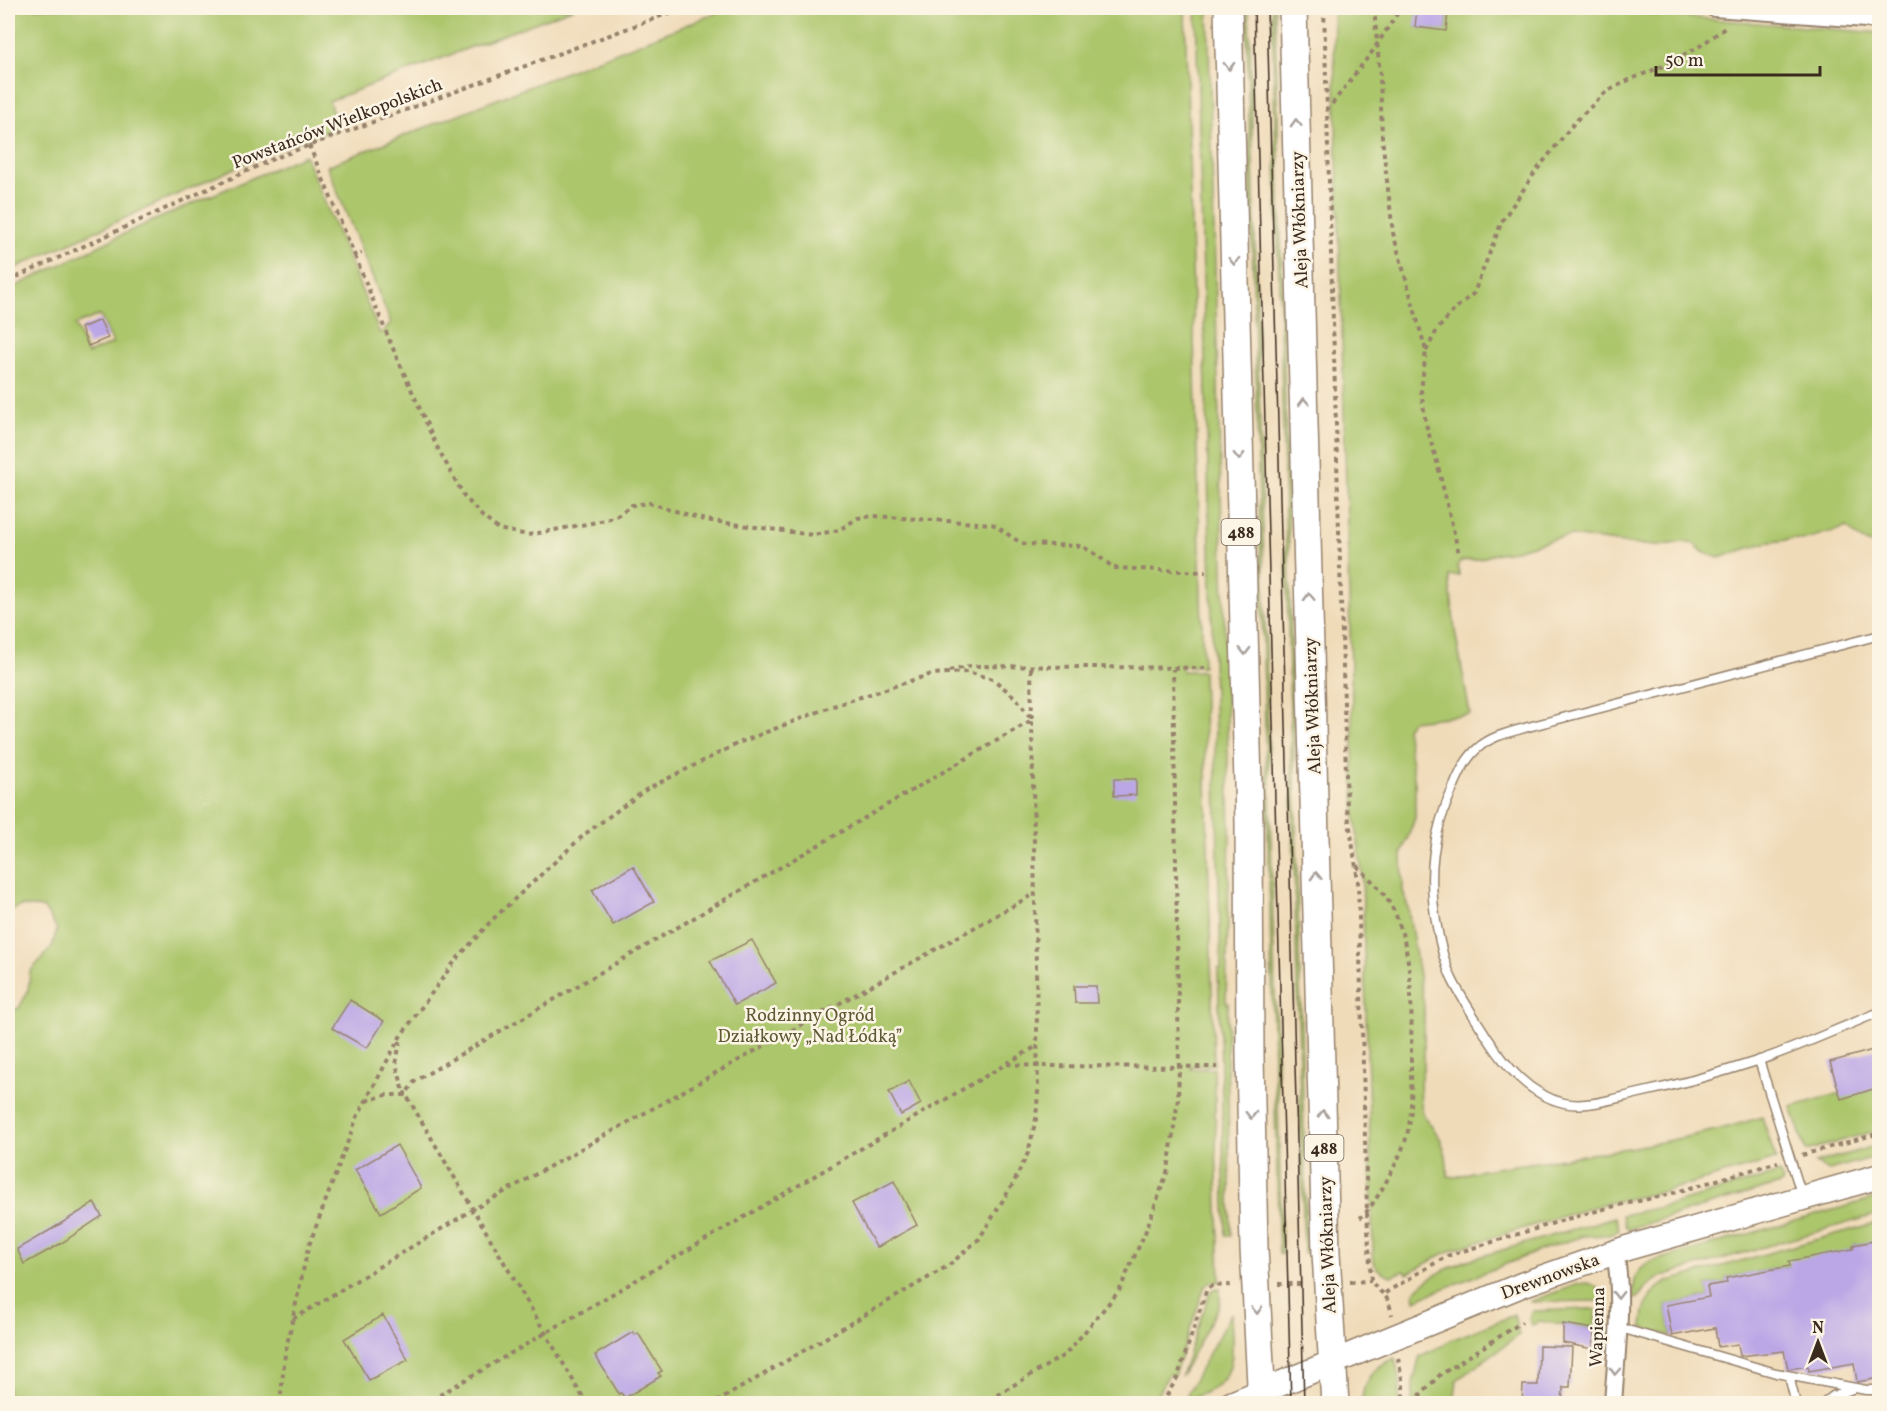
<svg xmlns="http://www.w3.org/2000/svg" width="1887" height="1411" font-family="Vollkorn,serif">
	<rect width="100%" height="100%" fill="#fcf5e5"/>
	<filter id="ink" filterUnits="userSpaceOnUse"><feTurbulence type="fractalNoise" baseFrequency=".0167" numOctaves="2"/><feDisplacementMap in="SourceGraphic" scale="12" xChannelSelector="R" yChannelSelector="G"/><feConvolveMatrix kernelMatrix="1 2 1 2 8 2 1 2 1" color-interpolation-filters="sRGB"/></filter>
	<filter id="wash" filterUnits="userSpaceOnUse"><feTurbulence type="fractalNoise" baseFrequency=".008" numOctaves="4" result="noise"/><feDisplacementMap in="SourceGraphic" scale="24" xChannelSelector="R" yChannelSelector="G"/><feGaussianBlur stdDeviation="1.35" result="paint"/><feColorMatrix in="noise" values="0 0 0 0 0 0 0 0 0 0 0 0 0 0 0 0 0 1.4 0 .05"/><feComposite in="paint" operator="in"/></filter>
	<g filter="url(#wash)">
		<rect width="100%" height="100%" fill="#f0dbb9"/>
		<path fill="#acc66c" stroke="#747845" stroke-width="1.5" fill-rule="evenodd" d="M 8,8 L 574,8 L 329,101 L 337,127 L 266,154 L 8,271 Z
			M 729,8 L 1185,8 L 1203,666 L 1182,666 L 1182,671 L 1203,671 L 1214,1065 L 1191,1066 L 1191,1069 L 1214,1069 L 1220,1282 L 1210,1282 L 1205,1286 L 1174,1376 L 1169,1374 L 1157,1395 L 1148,1404 L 8,1403 L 8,1013 L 19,1008 L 28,991 L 30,972 L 52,947 L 57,929 L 44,908 L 21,906 L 8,911 L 8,290 L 134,229 L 305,155 L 380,334 L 391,323 L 327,166 ZM 100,315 L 113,343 L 88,354 L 75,325 Z
			M 1196,8 L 1208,8 L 1230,832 L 1226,1002 L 1228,1003 L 1227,1058 L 1231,1236 L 1226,1236 L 1218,969 L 1221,969 Z
			M 1246,8 L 1249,8 L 1282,1254 L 1279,1254 Z
			M 1272,8 L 1275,8 L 1307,1253 L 1304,1254 Z
			M 1333,8 L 1590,8 L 1602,10 L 1880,33 L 1879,546 L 1862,541 L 1847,527 L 1802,540 L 1794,539 L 1764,543 L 1719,558 L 1703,552 L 1695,544 L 1684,542 L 1663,545 L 1638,545 L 1571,536 L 1553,539 L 1508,552 L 1498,553 L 1478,559 L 1461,561 L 1458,564 L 1459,576 L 1449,576 L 1455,631 L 1470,714 L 1412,721 L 1406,728 L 1415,783 L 1415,818 L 1402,853 L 1403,891 L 1408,908 L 1424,1006 L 1424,1065 L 1420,1082 L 1421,1105 L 1424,1116 L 1440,1138 L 1446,1155 L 1448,1176 L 1456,1177 L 1471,1172 C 1568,1156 1668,1147 1762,1117 L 1776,1159 L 1662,1192 L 1603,1204 L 1458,1248 L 1443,1254 L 1407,1274 L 1405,1271 L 1391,1276 C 1375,1269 1374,1269 1373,1251 L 1362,874 L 1355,817 ZM 1418,9 L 1448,12 L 1446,30 L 1416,27 Z
			M 1879,1082 L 1879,1130 L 1806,1151 L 1791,1107 Z
			M 1879,1145 L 1879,1156 L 1829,1170 L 1815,1163 Z
			M 1780,1173 L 1783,1182 L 1780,1184 L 1629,1229 L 1626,1227 L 1622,1215 L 1666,1206 Z
			M 1879,1197 L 1879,1214 L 1662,1276 L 1645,1288 L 1638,1298 L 1633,1299 C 1635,1279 1632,1274 1650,1262 Z
			M 1615,1217 L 1619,1229 L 1615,1233 L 1608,1235 L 1583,1236 L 1544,1249 L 1415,1300 L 1414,1292 C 1428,1277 1446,1269 1465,1261 Z
			M 1879,1222 L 1879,1241 L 1853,1245 L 1853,1249 L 1790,1266 L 1726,1278 L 1727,1283 L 1707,1286 L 1709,1297 L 1666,1305 L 1672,1336 L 1642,1328 C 1643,1306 1649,1291 1669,1281 Z
			M 1586,1283 C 1598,1285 1600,1290 1603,1301 L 1529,1302 L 1578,1284 Z
			M 1215,1288 L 1220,1289 L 1220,1304 L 1181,1376 L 1210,1292 Z
			M 1591,1309 L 1596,1310 L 1594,1329 L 1539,1321 L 1532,1326 L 1529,1318 L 1532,1311 Z
			M 1231,1313 C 1231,1337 1239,1372 1215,1387 C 1207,1392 1197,1396 1189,1399 L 1187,1394 Z
			M 1514,1315 L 1519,1335 L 1457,1380 L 1454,1403 L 1412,1403 L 1413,1383 L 1420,1356 L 1444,1345 L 1446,1342 Z
			M 1395,1358 L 1400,1384 L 1399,1403 L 1362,1403 C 1362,1380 1374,1367 1395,1358 Z"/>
		<g id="blocks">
			<path fill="#bba6e6" d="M 1417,9 L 1448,12 L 1446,31 L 1415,27 Z
				M 100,320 L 108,338 L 88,346 L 81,328 Z
				M 1114,779 L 1136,779 L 1136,795 L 1114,796 Z
				M 633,866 L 654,902 L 613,925 L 592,890 Z
				M 752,940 L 776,983 L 735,1005 L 710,961 Z
				M 1074,986 L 1096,986 L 1097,1003 L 1075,1003 Z
				M 350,1000 L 384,1021 L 367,1048 L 332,1028 Z
				M 1880,1048 L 1880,1087 L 1841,1099 L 1830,1062 Z
				M 909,1081 L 921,1104 L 901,1115 L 889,1092 Z
				M 397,1145 L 421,1188 L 381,1213 L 355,1170 Z
				M 894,1181 L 917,1225 L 878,1247 L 876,1247 L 852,1203 Z
				M 94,1203 L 102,1216 L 60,1244 L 24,1264 L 17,1249 L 52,1229 Z
				M 1874,1241 L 1880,1272 L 1880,1378 L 1857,1382 L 1854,1363 L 1809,1371 L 1808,1366 L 1788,1369 L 1784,1351 L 1740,1356 L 1738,1344 L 1718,1347 L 1715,1328 L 1672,1336 L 1666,1305 L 1709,1297 L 1707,1286 L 1727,1283 L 1726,1278 L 1790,1266 L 1789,1261 L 1853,1249 L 1853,1245 Z
				M 383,1315 L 408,1360 L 369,1380 L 344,1339 Z
				M 1563,1324 L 1594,1329 L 1593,1349 L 1563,1343 Z
				M 633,1332 L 635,1335 L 638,1333 L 662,1371 L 658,1373 L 661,1376 L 625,1398 L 621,1393 L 619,1394 L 595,1355 Z
				M 1539,1346 L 1572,1347 L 1570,1387 L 1563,1387 L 1562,1404 L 1522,1404 L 1523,1385 L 1538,1385 Z"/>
		</g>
	</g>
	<g filter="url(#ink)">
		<use href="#blocks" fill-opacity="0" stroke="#96826c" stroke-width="1.5"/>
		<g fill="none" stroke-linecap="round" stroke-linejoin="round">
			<g stroke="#96826c" stroke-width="11">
				<path id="lane" d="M 1880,635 L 1528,727 C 1511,732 1491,736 1478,748 C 1466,758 1460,772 1454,786 C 1432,832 1427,876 1437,927 C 1440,944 1444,962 1452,979 C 1462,999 1475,1018 1487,1037 C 1505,1065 1529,1095 1564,1103 C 1586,1108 1613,1099 1635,1094 C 1677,1085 1717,1074 1757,1061 C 1799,1047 1839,1028 1880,1012
					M 1759,1060 L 1802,1196
					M 1617,1327 L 1776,1373 L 1866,1390 L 1880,1390
					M 1789,1376 L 1796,1404
					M 1823,1404 L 1833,1396 L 1855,1388"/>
			</g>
			<g stroke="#96826c" stroke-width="20">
				<path id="street" d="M 1714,8 L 1880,20
					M 1613,1404 C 1616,1356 1624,1299 1615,1252"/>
			</g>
			<g stroke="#96826c" stroke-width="27">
				<path id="secondary" d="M 1231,1404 L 1524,1284 L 1627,1248 L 1880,1176"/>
			</g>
			<g stroke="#96826c" stroke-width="30">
				<path id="primary" d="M 1228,8 L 1249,823 L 1250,1056 L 1254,1248 L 1262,1404
					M 1293,8 L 1326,1253 L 1335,1404"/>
			</g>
			<path stroke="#96826c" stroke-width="4" stroke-dasharray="4.5 4.5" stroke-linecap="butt" d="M 1324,8 L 1347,808 L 1358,881 L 1367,1213 L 1371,1281 C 1384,1298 1387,1291 1392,1315
				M 1374,8 L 1380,75 L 1382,137 L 1393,233 L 1426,351 L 1421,391 L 1426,424 L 1437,462 L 1459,554
				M 1332,104 L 1372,52 L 1397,14 L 1403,8
				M 309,145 L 355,256 L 362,253
				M 355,256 L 391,344 L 436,445 L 464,496 L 482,516 L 498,529 L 528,535 L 597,522 L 616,516 L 632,505 L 649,503 L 705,520 L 813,535 L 839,530 L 858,518 L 873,516 L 992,524 C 1004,530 1014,541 1026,544 L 1081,546 L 1094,553 L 1114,568 L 1206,572
				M 8,281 L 275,158 L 683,8
				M 1426,351 L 1437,330 L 1456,308 L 1474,293 L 1502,221 L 1536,171 L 1574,123 L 1606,92 L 1629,80 L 1663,66 L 1700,46 L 1725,28
				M 949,671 L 970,666 L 1208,668
				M 1357,866 C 1373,881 1391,899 1398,921 C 1415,967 1411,1018 1411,1066 C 1411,1089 1413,1112 1407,1135 C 1403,1153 1375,1207 1360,1218
				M 400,1041 L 396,1064 L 405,1095 L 405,1093 L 587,1404
				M 1007,1064 L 1037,1066 L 1217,1067
				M 366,1101 L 386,1095 L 405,1095 L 415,1081 L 1032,720 L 1031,667
				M 1802,1155 L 1880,1133
				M 1350,1282 L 1371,1281
				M 1278,1284 L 1304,1284
				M 1385,1293 L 1447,1256 L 1567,1219 L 1615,1206 L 1663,1196 L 1778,1162
				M 293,1319 L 474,1209 L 1034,894
				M 1398,1358 L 1403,1384 L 1403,1404
				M 280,1404 L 285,1354 L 308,1248 L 357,1117 L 400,1037 L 455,961 L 492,920 L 585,834 L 647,789 L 741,742 L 833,706 L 932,674 L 967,672 L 993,679 L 1016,698 L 1032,720 L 1038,1091 L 1036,1119 L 1028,1153 L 1013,1184 L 979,1239 L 948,1266 L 713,1404
				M 424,1404 L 1037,1046
				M 982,1404 L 1066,1354 L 1119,1291 L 1145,1233 L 1168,1170 L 1178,1099 L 1179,1068 L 1173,669
				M 1162,1404 L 1178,1376 L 1206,1291 L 1211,1286 L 1232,1285
				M 1414,1404 L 1421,1394 L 1440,1375 L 1522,1322"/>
			<use href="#lane" stroke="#fff" stroke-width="8"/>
			<use href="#street" stroke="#fff" stroke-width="16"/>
			<use href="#secondary" stroke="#fff" stroke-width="24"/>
			<use href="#primary" stroke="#fff" stroke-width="27"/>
			<path stroke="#3b2a1e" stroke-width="1.5" d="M 1254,8 L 1291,1404
				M 1267,8 L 1304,1404"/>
		</g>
		<defs><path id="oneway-chevron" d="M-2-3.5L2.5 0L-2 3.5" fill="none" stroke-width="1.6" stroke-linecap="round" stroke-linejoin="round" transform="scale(1.5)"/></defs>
		<g stroke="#a79f9a">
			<use href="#oneway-chevron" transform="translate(1229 66) rotate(89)"/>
			<use href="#oneway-chevron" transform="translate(1296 123) rotate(-92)"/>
			<use href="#oneway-chevron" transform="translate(1234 261) rotate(89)"/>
			<use href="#oneway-chevron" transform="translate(1304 402) rotate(-92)"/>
			<use href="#oneway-chevron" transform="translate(1239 456) rotate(89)"/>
			<use href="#oneway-chevron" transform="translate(1309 597) rotate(-92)"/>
			<use href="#oneway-chevron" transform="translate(1245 651) rotate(89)"/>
			<use href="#oneway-chevron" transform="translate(1316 876) rotate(-92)"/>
			<use href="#oneway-chevron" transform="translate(1323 1114) rotate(-91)"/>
			<use href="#oneway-chevron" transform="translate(1251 1115) rotate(89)"/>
			<use href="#oneway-chevron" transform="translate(1618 1295) rotate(90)"/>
			<use href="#oneway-chevron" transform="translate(1257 1310) rotate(87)"/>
			<use href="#oneway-chevron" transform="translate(1615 1371) rotate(93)"/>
		</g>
	</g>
	<g text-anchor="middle" stroke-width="5" stroke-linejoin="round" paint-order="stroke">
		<g fill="#fcf5e5" stroke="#75675a" stroke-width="1.5">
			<rect x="1221.5" y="519" width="39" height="26" rx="4.5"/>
			<rect x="1304.5" y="1135" width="39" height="26" rx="4.5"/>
		</g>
		<g font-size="16" font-weight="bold" fill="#3b2a1e">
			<text x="1241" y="538">488</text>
			<text x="1324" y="1154">488</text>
		</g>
		<g font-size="18" fill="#3b2a1e" stroke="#fcf5e5">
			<text transform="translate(337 123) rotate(-21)" y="6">Powstańców Wielkopolskich</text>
			<text transform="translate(1299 220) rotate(-92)" y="6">Aleja Włókniarzy</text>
			<text transform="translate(1312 706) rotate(-92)" y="6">Aleja Włókniarzy</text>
			<text transform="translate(1327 1245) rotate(-92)" y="6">Aleja Włókniarzy</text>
			<text transform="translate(1550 1276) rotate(-20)" y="6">Drewnowska</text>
			<text transform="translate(1597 1327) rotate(-88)" y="6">Wapienna</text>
		</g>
		<g font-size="18" fill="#5d5935" stroke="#fcf5e5">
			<text x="810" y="1021">Rodzinny Ogród<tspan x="810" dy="21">Działkowy „Nad Łódką”</tspan></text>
		</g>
	</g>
	<rect width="1887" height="1411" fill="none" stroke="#fcf5e5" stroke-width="30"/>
	<g transform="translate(1818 1342)" stroke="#fcf5e5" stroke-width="4.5" paint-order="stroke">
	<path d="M0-4.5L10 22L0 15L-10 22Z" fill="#3b2a1e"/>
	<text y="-9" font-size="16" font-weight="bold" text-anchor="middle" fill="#3b2a1e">N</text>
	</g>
	<path d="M1656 66v9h164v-9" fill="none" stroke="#3b2a1e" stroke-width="3"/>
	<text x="1665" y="66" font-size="18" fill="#3b2a1e" stroke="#fcf5e5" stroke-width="4.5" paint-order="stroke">50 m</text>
</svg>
